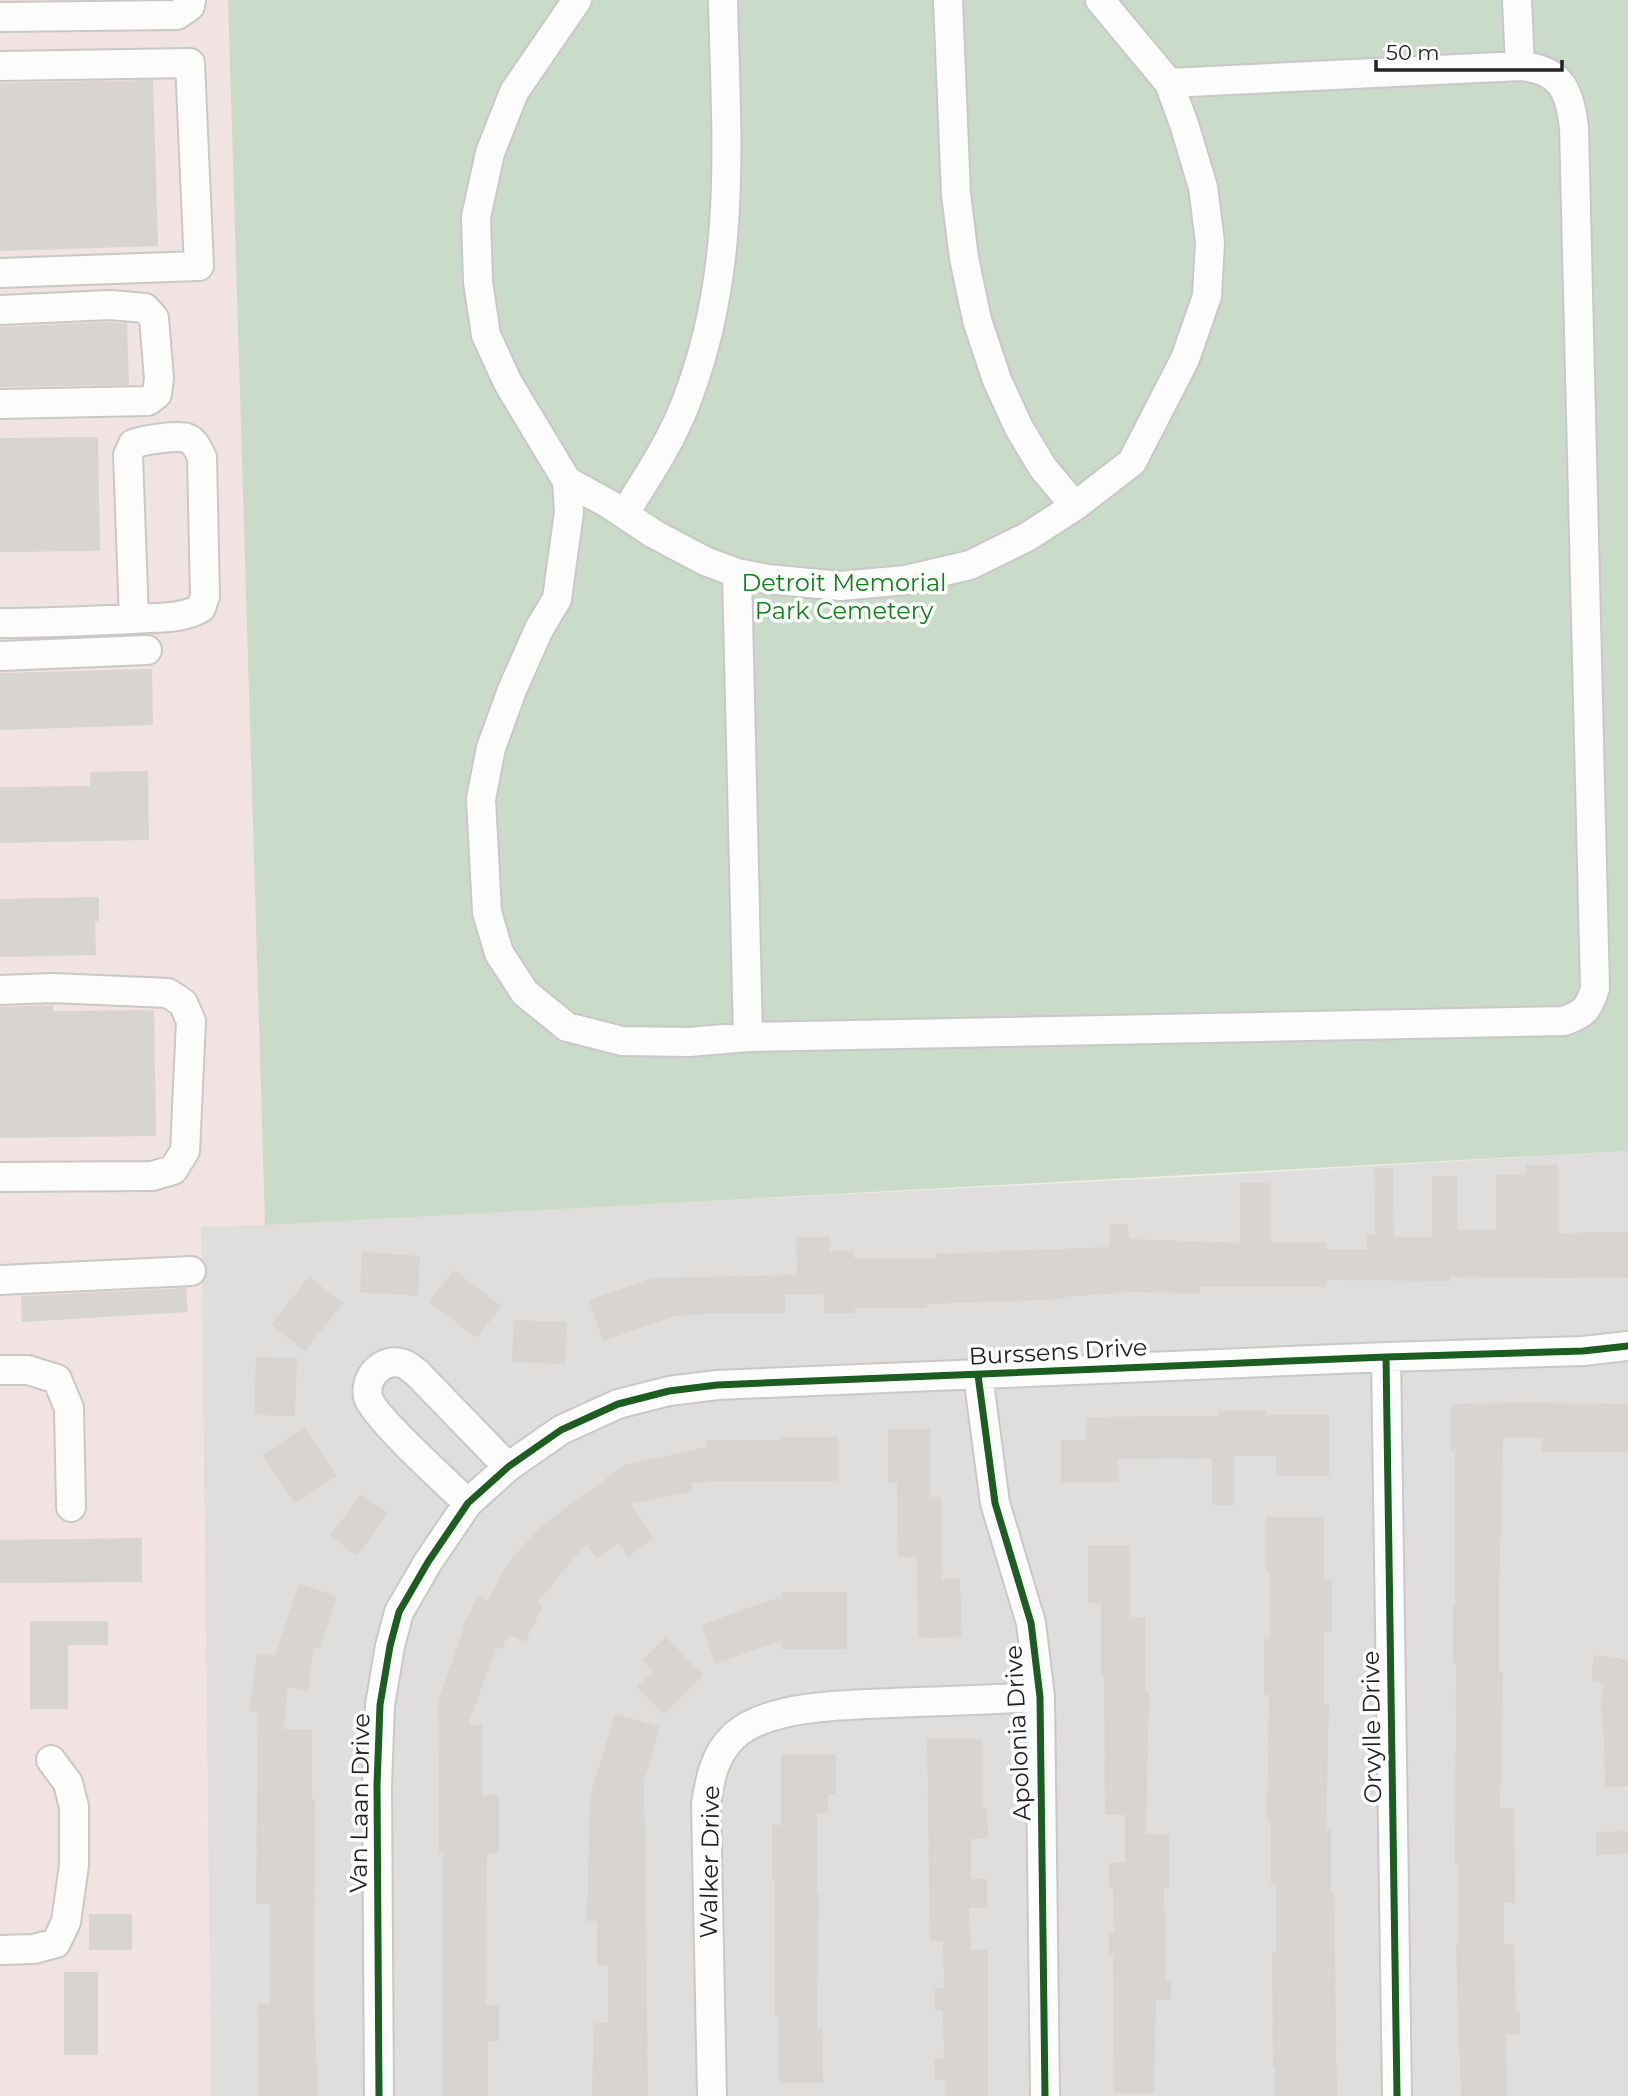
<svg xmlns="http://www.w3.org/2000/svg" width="1628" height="2096" font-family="Montserrat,sans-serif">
	<rect width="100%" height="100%" fill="#f0eeeb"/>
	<path fill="#dfdedc" d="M 1628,1151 L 1628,2096 L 211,2096 L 201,1227 L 1202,1176 Z"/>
	<path fill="#f1e3e1" d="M 0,0 L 228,0 L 265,1225 L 201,1227 L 211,2096 L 0,2096 Z"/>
	<path fill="#cadbca" d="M 228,0 L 1628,0 L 1628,1151 L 265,1225 Z"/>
	<path fill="#d7d4d2" d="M 153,80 L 158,246 L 0,251 L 0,83 Z
		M 104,322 L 127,323 L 129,385 L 0,387 L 0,327 Z
		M 98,437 L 100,551 L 0,552 L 0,438 Z
		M 152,669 L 153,725 L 0,730 L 0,673 Z
		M 148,771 L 149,840 L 0,843 L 0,787 L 90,786 L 90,772 Z
		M 99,897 L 99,921 L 95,921 L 96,955 L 0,957 L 0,899 Z
		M 53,1005 L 53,1011 L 154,1010 L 156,1136 L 0,1138 L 0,1007 Z
		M 1526,1165 L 1558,1165 L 1558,1233 L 1628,1232 L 1628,1278 L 1450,1277 L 1450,1281 L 1326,1280 L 1326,1287 L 1200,1287 L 1200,1293 L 1131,1292 L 1063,1297 L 1063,1299 L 927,1304 L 927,1308 L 855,1308 L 855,1313 L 824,1313 L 824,1294 L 785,1295 L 785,1313 L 719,1313 L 675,1316 L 603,1341 L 589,1300 L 652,1278 L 797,1275 L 796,1237 L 830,1237 L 830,1251 L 853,1251 L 854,1258 L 936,1258 L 936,1254 L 1110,1247 L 1109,1225 L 1128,1224 L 1129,1239 L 1240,1243 L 1240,1183 L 1270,1183 L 1270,1242 L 1326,1242 L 1326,1249 L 1367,1249 L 1367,1235 L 1375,1235 L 1374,1168 L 1393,1168 L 1394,1237 L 1432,1237 L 1432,1176 L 1457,1176 L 1457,1230 L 1496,1230 L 1496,1175 L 1526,1175 Z
		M 362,1252 L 420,1256 L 418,1296 L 360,1292 Z
		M 454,1270 L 501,1306 L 477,1338 L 429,1302 Z
		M 309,1277 L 343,1303 L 305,1351 L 271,1324 Z
		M 186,1288 L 188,1312 L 22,1322 L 21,1296 Z
		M 514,1320 L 567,1322 L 565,1364 L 512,1362 Z
		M 256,1357 L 297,1358 L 295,1416 L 254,1415 Z
		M 1524,1403 L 1628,1404 L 1628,1452 L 1542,1452 L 1542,1438 L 1503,1438 L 1499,1595 L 1499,1672 L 1503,1672 L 1500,1808 L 1514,1808 L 1515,1877 L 1515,1903 L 1504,1903 L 1504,1944 L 1514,1944 L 1516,2011 L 1520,2011 L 1520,2034 L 1506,2034 L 1507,2096 L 1461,2096 L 1456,1945 L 1459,1945 L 1459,1865 L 1455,1865 L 1456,1663 L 1453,1663 L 1453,1604 L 1455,1604 L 1455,1451 L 1451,1451 L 1451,1404 Z
		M 1219,1411 L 1266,1411 L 1266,1415 L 1329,1415 L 1329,1476 L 1276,1476 L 1276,1456 L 1234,1456 L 1234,1505 L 1212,1505 L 1212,1458 L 1118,1459 L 1118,1482 L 1061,1482 L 1061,1440 L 1086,1440 L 1086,1417 L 1219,1416 Z
		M 304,1427 L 337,1476 L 295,1503 L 262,1455 Z
		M 888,1429 L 930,1429 L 930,1497 L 941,1497 L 942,1579 L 960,1579 L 962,1637 L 918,1638 L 917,1557 L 898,1557 L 897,1483 L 888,1483 Z
		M 781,1437 L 838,1437 L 838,1481 L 691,1482 L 693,1491 L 630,1504 L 654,1538 L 628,1557 L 618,1543 L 597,1559 L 586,1544 L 537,1603 L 543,1606 L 525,1642 L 509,1634 L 501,1650 L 496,1647 L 468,1725 L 482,1725 L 482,1795 L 499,1795 L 499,1853 L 487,1853 L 486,1920 L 486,2005 L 499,2005 L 499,2041 L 488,2041 L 488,2096 L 443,2096 L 443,1853 L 439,1853 L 438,1701 L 463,1631 L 461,1630 L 478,1596 L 488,1601 L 506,1566 L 541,1526 L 625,1465 L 707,1447 L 707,1440 L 781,1440 Z
		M 361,1494 L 388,1513 L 357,1556 L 330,1536 Z
		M 1266,1517 L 1324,1517 L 1324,1579 L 1332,1579 L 1332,1632 L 1324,1632 L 1324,1703 L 1329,1703 L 1326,1830 L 1331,1830 L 1331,1892 L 1334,1892 L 1337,2096 L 1275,2096 L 1275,2067 L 1273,2067 L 1272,1953 L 1276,1953 L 1276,1884 L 1271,1884 L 1271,1822 L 1267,1822 L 1269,1695 L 1264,1695 L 1264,1639 L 1270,1639 L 1270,1571 L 1266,1571 Z
		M 142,1538 L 142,1582 L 0,1583 L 0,1540 Z
		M 1088,1545 L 1130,1545 L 1130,1617 L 1145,1617 L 1145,1691 L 1149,1691 L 1146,1834 L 1169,1834 L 1169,1887 L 1164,1887 L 1166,1981 L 1171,1980 L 1171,1999 L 1156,2000 L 1154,2093 L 1114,2093 L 1113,1954 L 1109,1954 L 1109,1932 L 1114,1932 L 1113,1887 L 1109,1887 L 1109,1863 L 1125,1862 L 1125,1815 L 1105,1815 L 1104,1677 L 1101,1677 L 1101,1603 L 1088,1603 Z
		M 299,1583 L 337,1597 L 320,1649 L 314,1647 L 308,1690 L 288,1687 L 283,1729 L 312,1729 L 312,1799 L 315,1799 L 314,2003 L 318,2096 L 259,2096 L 258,2003 L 270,2003 L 270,1904 L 256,1904 L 258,1712 L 249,1711 L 257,1654 L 275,1656 Z
		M 782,1592 L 847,1592 L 847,1649 L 782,1649 L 782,1640 L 715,1664 L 701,1625 L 782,1596 Z
		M 30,1621 L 108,1621 L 108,1645 L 68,1645 L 68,1709 L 30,1709 Z
		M 666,1637 L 703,1675 L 664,1714 L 637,1687 L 653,1671 L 642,1661 Z
		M 1594,1655 L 1628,1660 L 1628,1787 L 1605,1787 L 1603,1713 L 1600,1713 L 1604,1683 L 1591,1681 Z
		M 615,1714 L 660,1727 L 644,1781 L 648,2096 L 592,2096 L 594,2023 L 608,2023 L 608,1966 L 597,1966 L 597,1921 L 587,1921 L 590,1796 Z
		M 927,1739 L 982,1739 L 982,1809 L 987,1809 L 988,1838 L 971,1839 L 971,1879 L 987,1879 L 987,1908 L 969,1908 L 971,1950 L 988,1950 L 988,2096 L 946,2096 L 946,2080 L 935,2080 L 934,2059 L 944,2059 L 943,2011 L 935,2011 L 935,1988 L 944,1988 L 943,1941 L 930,1941 Z
		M 781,1754 L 836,1754 L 836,1794 L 828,1794 L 828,1813 L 817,1813 L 817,1893 L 819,1893 L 817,2028 L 822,2028 L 823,2083 L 779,2083 L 779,2015 L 775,2015 L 775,1880 L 772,1880 L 772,1825 L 781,1825 Z
		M 1628,1831 L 1628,1854 L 1596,1855 L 1596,1832 Z
		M 89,1914 L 132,1914 L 132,1950 L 89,1950 Z
		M 64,1972 L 98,1972 L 98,2055 L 64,2055 Z"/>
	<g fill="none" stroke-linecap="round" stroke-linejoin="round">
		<g stroke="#c9c8c7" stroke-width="32">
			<path id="minor" d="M 577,0 L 514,92 L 490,153 L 476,217 L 478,282 L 486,335 L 508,383 L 567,481 L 609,504 L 654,534 L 705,561 L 737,573 L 767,579 L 841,586 L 906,580 L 970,565 L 1027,537 L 1075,506 L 1132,462 L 1185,359 L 1207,296 L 1210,242 L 1203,187 L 1184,124 L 1169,83 L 1100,0
				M 948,0 L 956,194 L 964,258 L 977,320 L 997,380 L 1019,428 L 1043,468 L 1075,506
				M 1517,0 L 1520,66
				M 0,17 L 177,15 L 190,6 L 191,0
				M 0,66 L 190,63 L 199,266 L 0,273
				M 0,310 L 110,305 L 145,308 L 154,318 L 159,378 L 157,394 L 148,401 L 0,404
				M 567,481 L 569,512 L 557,599 L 539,629 L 512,690 L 491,748 L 481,799 L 487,912 L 499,953 L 525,993 L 567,1027 L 622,1041 L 689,1042 L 748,1037 L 1564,1021 C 1584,1014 1589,1009 1595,988 L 1574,128 C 1570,91 1561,69 1520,66 L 1169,83
				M 624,514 C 648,476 673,439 688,397 C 738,265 726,137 723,0
				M 737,573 L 748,1037
				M 0,623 C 44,623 88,621 132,619 C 155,617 181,620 201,608 L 205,596 L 202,457 C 198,450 195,441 187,438 C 177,435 143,440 133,444 L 128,455 L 134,619
				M 0,656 L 147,650
				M 0,990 L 52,988 L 168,993 L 183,1003 L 191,1021 L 185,1151 L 173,1170 L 152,1176 L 0,1177
				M 0,1280 L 191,1271
				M 1386,1357 L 1397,2096
				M 0,1370 L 28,1370 L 57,1379 L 69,1408 L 71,1507
				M 978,1375 L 995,1503 L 1031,1623 L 1040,1697 L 1045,2096
				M 468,1503 C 450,1486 372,1415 368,1397 C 364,1377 383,1356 404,1364 C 408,1365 413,1370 417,1373 L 508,1467
				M 0,1950 L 34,1949 L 56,1943 L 66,1922 L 74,1865 L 74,1807 L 68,1783 L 51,1760
				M 379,2096 L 377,1785 L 380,1705 L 390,1646 L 399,1612 L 428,1562 L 468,1503 L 508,1467 L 561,1430 L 618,1404 L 669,1391 L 717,1385 L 1386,1357 L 1583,1351 L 1628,1346
				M 712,2096 L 706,1804 C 710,1779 714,1755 734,1736 C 772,1701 866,1705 916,1702 C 957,1701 999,1699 1040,1697"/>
		</g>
		<use href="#minor" stroke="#fdfcfc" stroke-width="28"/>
		<g stroke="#fff" stroke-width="11">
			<path id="cycleway" d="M 1386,1357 L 1397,2096
				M 978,1375 L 995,1503 L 1031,1623 L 1040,1697 L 1045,2096
				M 379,2096 L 377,1785 L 380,1705 L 390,1646 L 399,1612 L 428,1562 L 468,1503 L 508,1467 L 561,1430 L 618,1404 L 669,1391 L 717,1385 L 1386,1357 L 1583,1351 L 1628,1346"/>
		</g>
		<use href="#cycleway" stroke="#1b5e20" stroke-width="7"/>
	</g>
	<g text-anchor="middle" stroke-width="7" stroke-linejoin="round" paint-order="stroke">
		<g font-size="24" fill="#0c8416" stroke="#fff">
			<text x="844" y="591">Detroit Memorial<tspan x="844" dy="28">Park Cemetery</tspan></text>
		</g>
		<g font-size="24" fill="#222" stroke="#fff">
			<text transform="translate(1058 1352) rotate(-3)" y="8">Burssens Drive</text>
			<text transform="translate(1372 1727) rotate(-91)" y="8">Orvylle Drive</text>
			<text transform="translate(1018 1733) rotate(-93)" y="8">Apolonia Drive</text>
			<text transform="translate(360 1803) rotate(-89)" y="8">Van Laan Drive</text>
			<text transform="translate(710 1862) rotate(-89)" y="8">Walker Drive</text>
		</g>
	</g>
	<path d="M1376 60v10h186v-10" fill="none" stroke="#222222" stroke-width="3.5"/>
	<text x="1386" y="60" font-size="21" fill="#222222" stroke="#ffffff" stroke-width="5" paint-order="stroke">50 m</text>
</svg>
